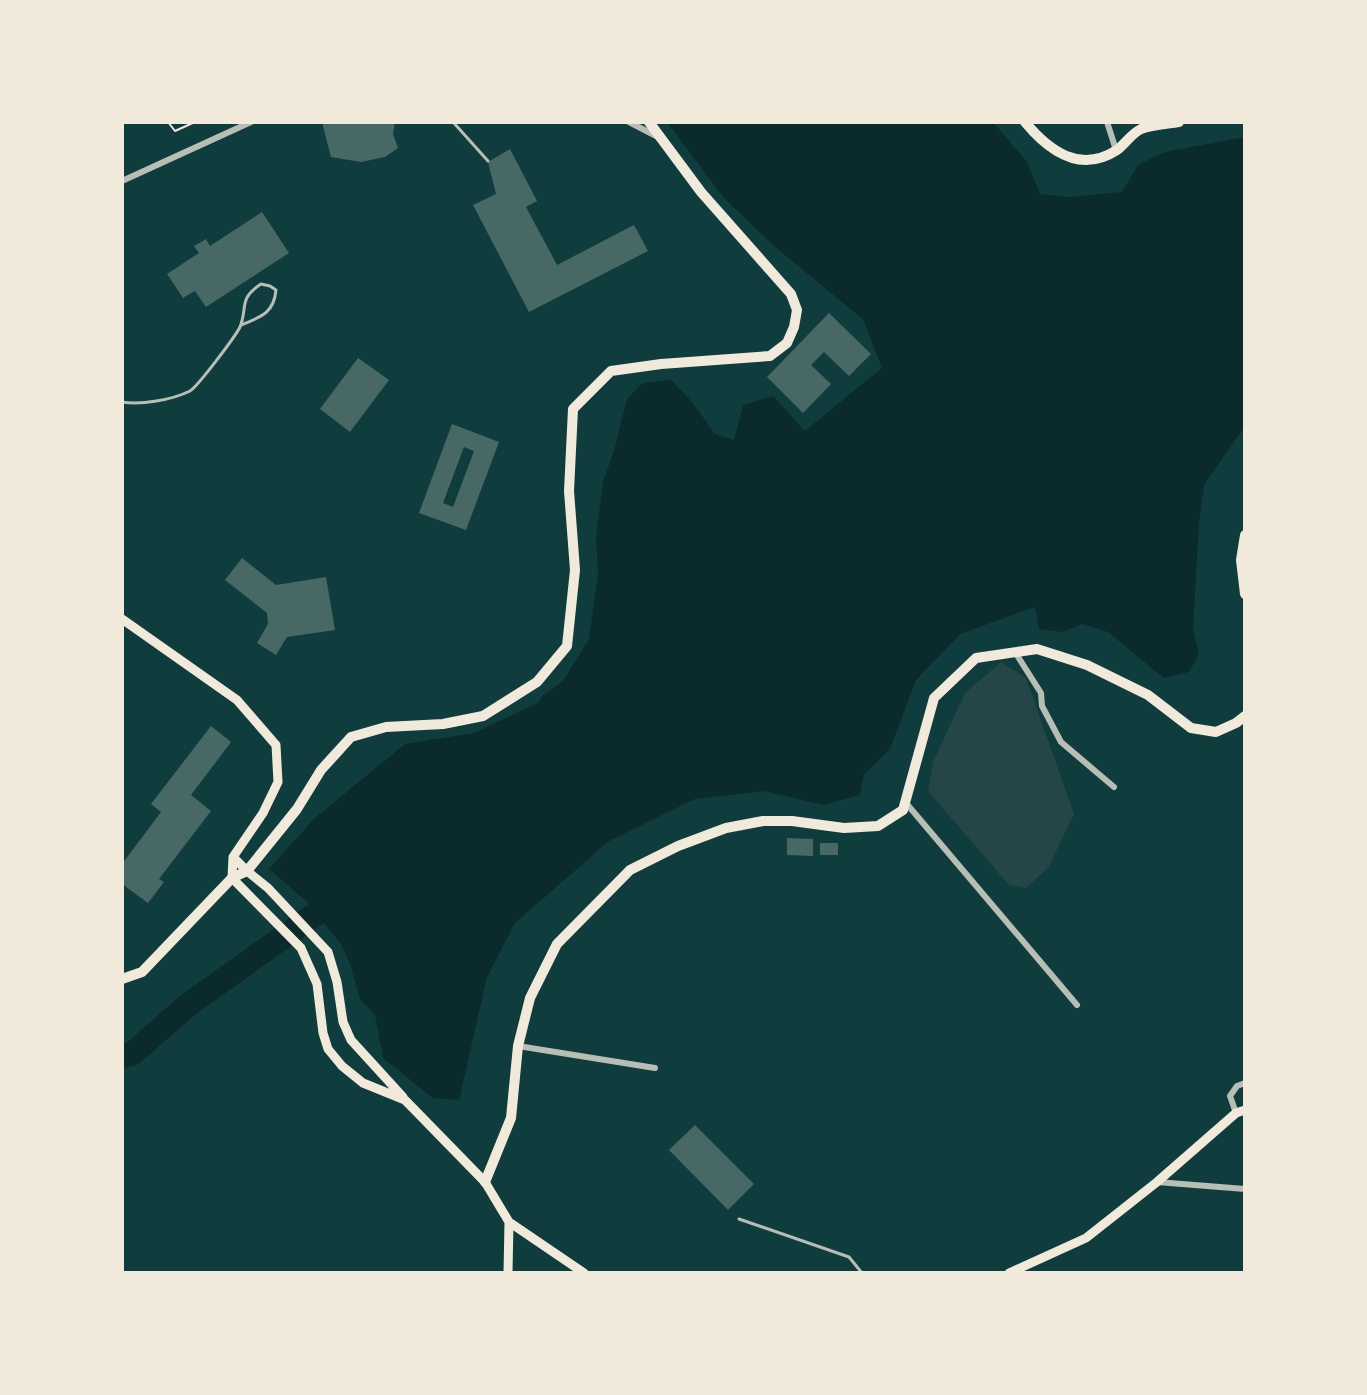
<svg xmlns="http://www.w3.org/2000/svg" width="1367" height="1395" font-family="Barlow,sans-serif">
	<rect width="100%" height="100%" fill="#0f3d3e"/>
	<path fill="#244646" d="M 1001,662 L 1026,678 L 1074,814 L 1048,868 L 1026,888 L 1009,885 L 928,791 L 933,762 L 965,693 Z"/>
	<path fill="#0a2a2b" d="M 667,122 L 993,122 L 1027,162 L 1040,194 L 1070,197 L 1122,192 L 1138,165 L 1165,152 L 1245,137 L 1245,426 L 1204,485 L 1199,524 L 1193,628 L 1199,654 L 1189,672 L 1164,678 L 1108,632 L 1082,624 L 1063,632 L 1039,629 L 1035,607 L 960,634 L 916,680 L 890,749 L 864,774 L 860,795 L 823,805 L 764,791 L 695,799 L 609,841 L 515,923 L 487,977 L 459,1100 L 433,1098 L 383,1058 L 375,1015 L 360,999 L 350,964 L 341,944 L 306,901 L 269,869 L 315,818 L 405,744 L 474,733 L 538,703 L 542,696 L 563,681 L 589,639 L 598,575 L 596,538 L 603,482 L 614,451 L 627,399 L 643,383 L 671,380 L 692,402 L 715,434 L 734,440 L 743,405 L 773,396 L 805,431 L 882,368 L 863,319 L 775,247 L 724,198 Z"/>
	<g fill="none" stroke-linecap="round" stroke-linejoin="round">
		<path stroke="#0a2a2b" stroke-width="24" d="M 122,1056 L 132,1054 L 189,1004 L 344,894"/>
	</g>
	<path fill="#486865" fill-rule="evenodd" d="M 322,122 L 395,122 L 393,134 L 398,148 L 385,157 L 361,162 L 331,157 Z
		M 510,149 L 537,201 L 526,207 L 557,265 L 634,225 L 648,251 L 529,312 L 473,205 L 496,194 L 488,162 Z
		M 262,212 L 289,253 L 206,307 L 195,291 L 183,298 L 167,274 L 199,253 L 194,246 L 206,239 L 210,246 Z
		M 829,313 L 871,354 L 849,376 L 824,352 L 811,365 L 831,384 L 803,413 L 767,377 Z
		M 358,358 L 389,380 L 350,432 L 320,409 Z
		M 452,424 L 499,442 L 466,530 L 419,513 ZM 464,447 L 474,451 L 453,507 L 443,503 Z
		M 242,558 L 276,585 L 326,577 L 335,630 L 287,637 L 276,655 L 257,643 L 268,624 L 267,613 L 225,580 Z
		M 211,726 L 231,742 L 191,795 L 211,811 L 159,879 L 164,882 L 148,903 L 122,884 L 122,864 L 161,812 L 151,804 Z
		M 787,838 L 813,839 L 813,856 L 787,855 Z
		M 820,843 L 838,843 L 838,855 L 820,855 Z
		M 695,1125 L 754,1184 L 728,1210 L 669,1150 Z"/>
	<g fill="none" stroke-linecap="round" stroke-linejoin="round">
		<path stroke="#f1e9da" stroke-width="2" d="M 168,122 L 175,131 L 195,122"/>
		<path stroke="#b8beb3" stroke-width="3" d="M 453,122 L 488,161
			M 122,402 C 141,405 172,400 190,391 C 198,386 235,337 240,327 C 248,307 238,299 261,284 L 270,286 L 276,290 C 274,313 261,317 241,325
			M 739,1219 L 849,1257 L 862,1273"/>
		<path stroke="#b8beb3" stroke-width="6" d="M 629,122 L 658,137
			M 1107,122 L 1116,150
			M 122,181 L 251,122
			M 1015,652 L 1041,693 L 1042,706 L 1061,742 L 1114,787
			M 906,803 L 1077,1005
			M 518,1046 L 655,1068
			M 1236,1113 L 1230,1096 L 1237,1086 L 1245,1083
			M 1157,1182 L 1245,1189"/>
		<path stroke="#f1e9da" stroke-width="9" d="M 122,619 L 237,700 L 276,745 L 278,782 L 263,813 L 233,857 L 232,878 L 301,948 L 317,984 L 323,1033 L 328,1049 L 342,1066 L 363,1083 L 405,1100 L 485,1182 L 509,1222 L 584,1273
			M 233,857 L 247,871 L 268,888 L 328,952 L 337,982 L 343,1022 L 351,1040 L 403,1097
			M 508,1273 L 509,1222
			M 1009,1273 L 1086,1238 L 1157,1182 L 1236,1113 L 1245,1110"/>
		<path stroke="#f1e9da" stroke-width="10" d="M 1025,122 C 1049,151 1080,174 1117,150 C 1125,144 1132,133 1141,129 C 1152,125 1167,124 1179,122
			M 1245,535 L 1241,560 L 1245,594
			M 122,979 L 142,972 L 232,878 L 247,871 L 297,809 L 321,770 L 351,737 L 386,727 L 443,724 L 483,716 L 537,682 L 567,646 L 575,570 L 569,491 L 573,409 L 611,371 L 661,364 L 770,356 L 787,343 L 794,327 L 797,310 L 791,294 L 701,192 L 649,122
			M 485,1182 L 511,1118 L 518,1046 L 530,998 L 557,944 L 630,870 L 678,846 L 726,828 L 763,821 L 792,821 L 844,828 L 878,826 L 903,810 L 934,698 L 976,658 L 1037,649 L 1087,665 L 1148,695 L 1191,728 L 1216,732 L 1236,723 L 1245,716"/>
	</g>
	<rect width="1367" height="1395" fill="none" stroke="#f1e9da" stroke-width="248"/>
</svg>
